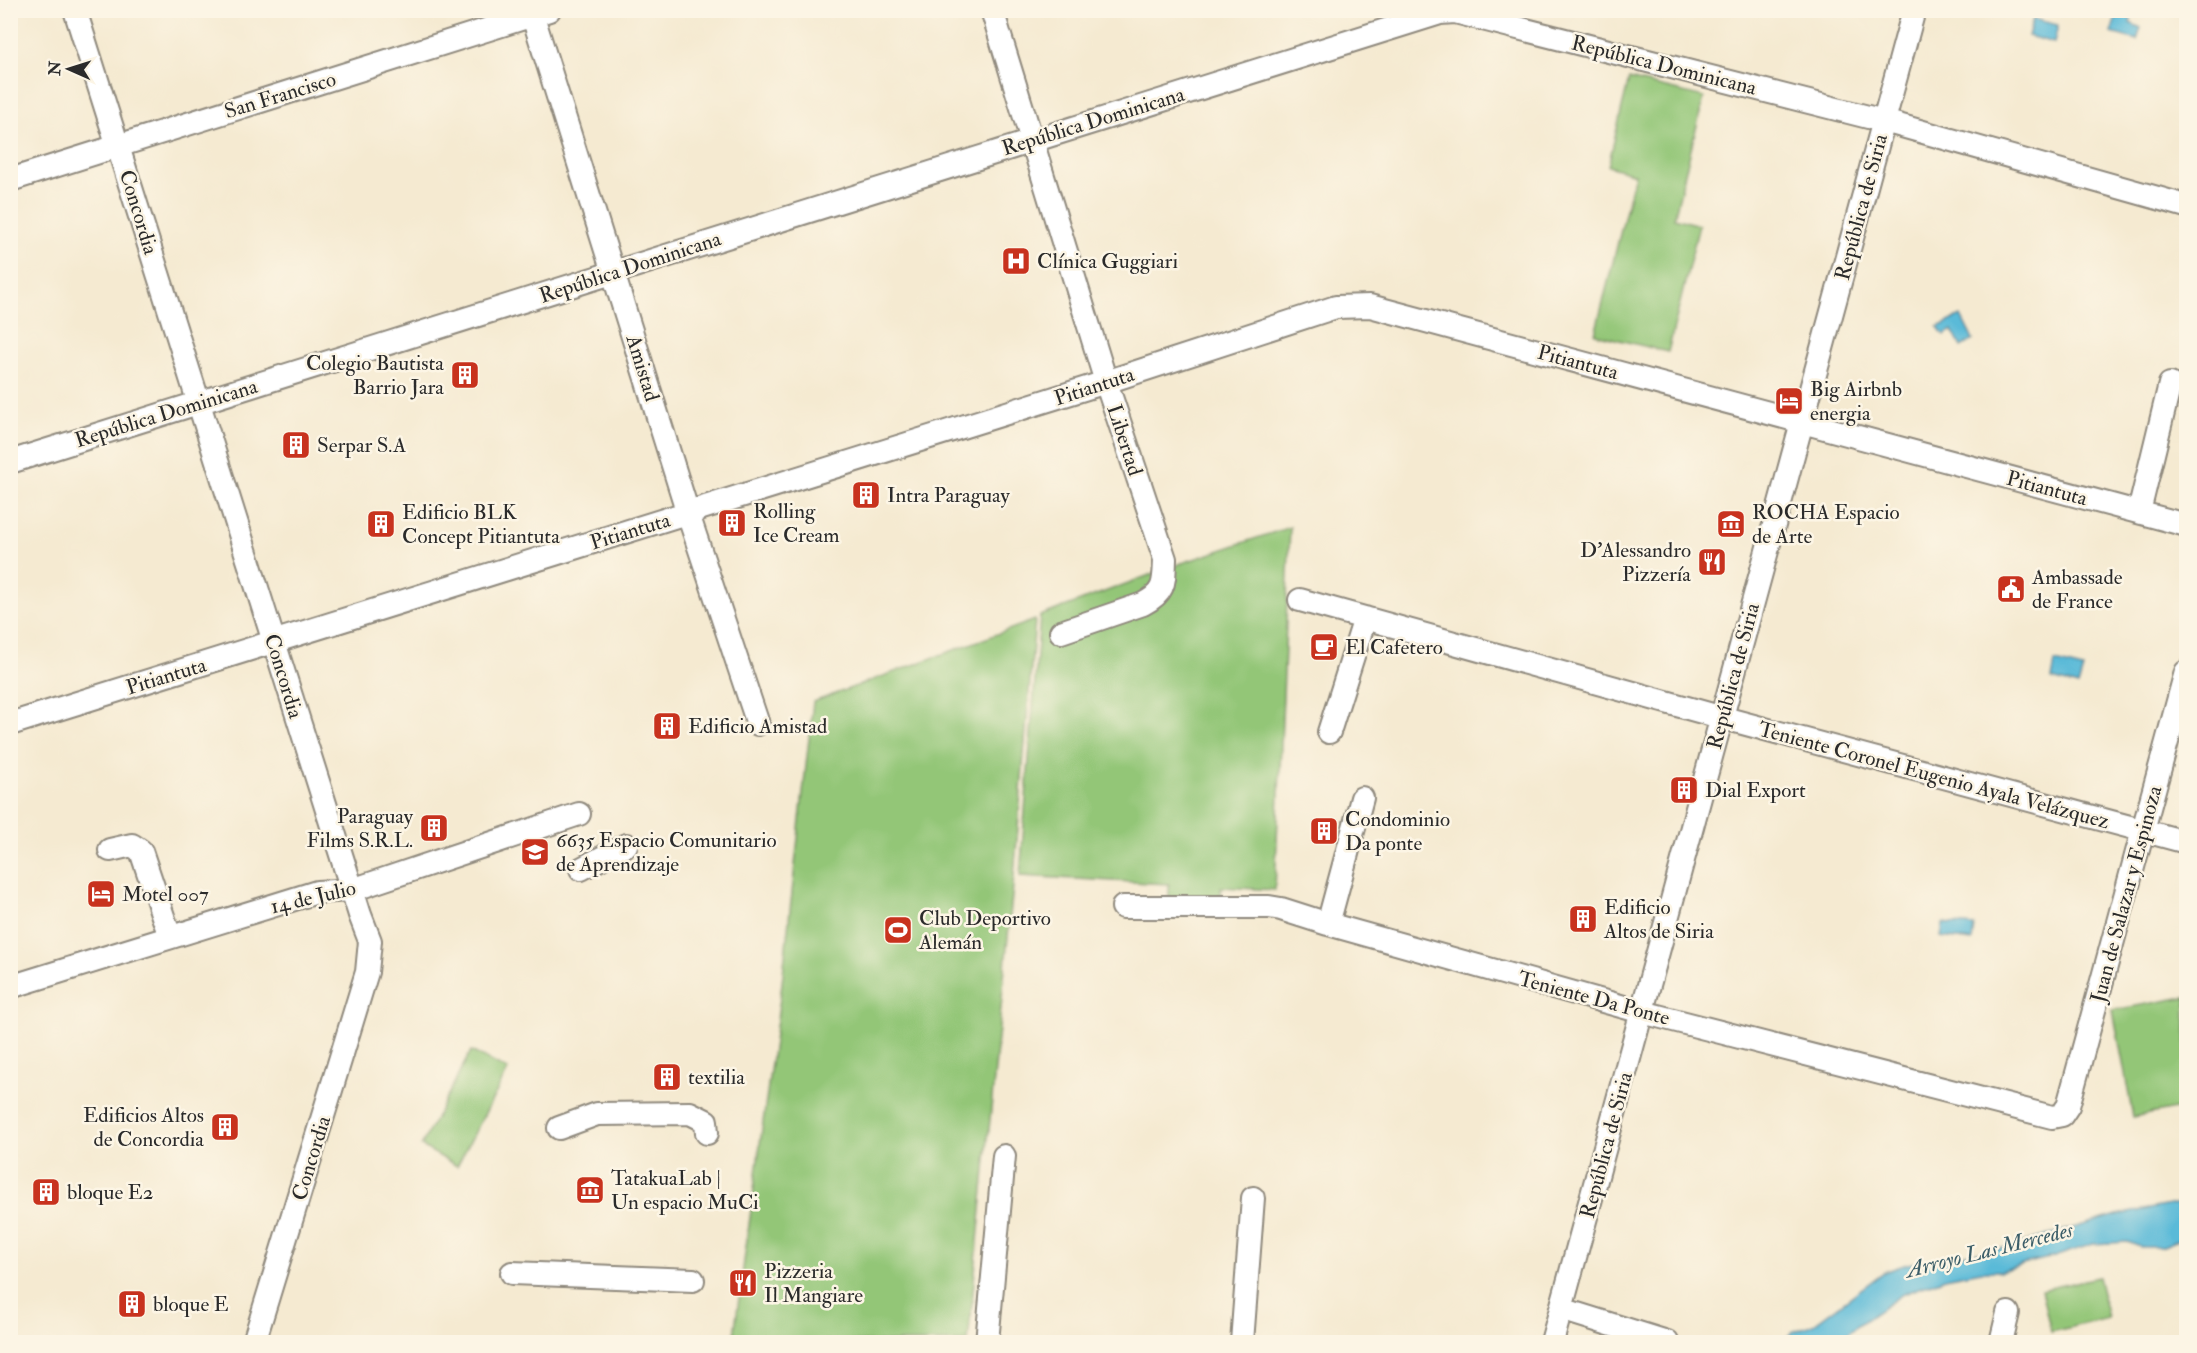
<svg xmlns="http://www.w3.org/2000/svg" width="2197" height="1353" font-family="'IM FELL Double Pica',serif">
	<rect width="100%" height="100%" fill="#fcf5e5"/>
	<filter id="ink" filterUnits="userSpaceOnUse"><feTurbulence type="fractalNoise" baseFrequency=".0167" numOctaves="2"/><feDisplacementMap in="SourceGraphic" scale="12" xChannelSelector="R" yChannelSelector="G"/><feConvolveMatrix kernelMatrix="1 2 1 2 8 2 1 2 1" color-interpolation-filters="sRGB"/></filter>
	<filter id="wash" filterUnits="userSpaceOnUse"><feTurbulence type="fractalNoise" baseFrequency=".008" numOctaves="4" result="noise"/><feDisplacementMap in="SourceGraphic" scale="24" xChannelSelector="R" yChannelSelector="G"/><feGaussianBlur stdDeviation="1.35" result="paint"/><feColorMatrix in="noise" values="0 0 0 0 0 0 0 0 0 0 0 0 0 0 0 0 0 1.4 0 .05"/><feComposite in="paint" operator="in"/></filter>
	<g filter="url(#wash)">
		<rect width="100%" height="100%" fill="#f5ead1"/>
		<path fill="#93c677" stroke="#5f7851" stroke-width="1.5" d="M 1629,79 L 1704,97 L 1674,218 L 1699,225 L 1668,352 L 1595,334 L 1635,174 L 1608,166 Z
			M 1290,527 L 1275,890 L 1221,887 L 1220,900 L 1169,900 L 1169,884 L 1020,876 L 1040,616 L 1179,564 Z
			M 1035,620 L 1014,876 L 968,1342 L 733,1342 L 782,983 L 813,702 Z
			M 2186,997 L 2186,1107 L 2133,1117 L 2113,1010 Z
			M 471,1051 L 508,1070 L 457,1166 L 421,1146 Z
			M 2098,1277 L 2108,1318 L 2051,1332 L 2041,1290 Z"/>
		<path fill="#5abad8" stroke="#427282" stroke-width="1.5" d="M 2118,11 L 2133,11 L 2130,23 L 2141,28 L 2137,40 L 2111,33 Z
			M 2033,19 L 2058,25 L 2054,43 L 2028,36 Z
			M 1961,316 L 1973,340 L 1961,347 L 1952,330 L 1944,335 L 1938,327 Z
			M 2055,662 L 2083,669 L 2078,686 L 2052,679 Z
			M 1943,923 L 1974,926 L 1972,941 L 1941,937 Z
			M 2186,1202 L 2186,1237 L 2161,1247 L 2140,1247 L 2128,1242 L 2093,1244 L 2054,1257 L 2022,1264 L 2001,1271 L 1981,1271 L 1945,1278 L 1903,1294 L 1851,1330 L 1839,1342 L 1783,1342 L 1792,1332 L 1814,1324 L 1884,1272 L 1907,1264 L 2004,1248 L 2117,1215 Z"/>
	</g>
	<g filter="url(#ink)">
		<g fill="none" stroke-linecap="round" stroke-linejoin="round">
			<g stroke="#908a7e" stroke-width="26">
				<path id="minor" d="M 75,10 L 360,915 L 370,941 L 367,972 L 254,1342
					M 531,10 L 692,526 L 758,724
					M 992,10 L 1106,382 L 1165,559 C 1164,582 1166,592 1143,604 L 1061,632
					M 10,180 L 549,10
					M 10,462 L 1440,13 L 1455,12 L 1884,121 L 2186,206
					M 2139,512 L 2170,384
					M 1300,600 L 1709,714 L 2186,842
					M 10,724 L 1106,382 L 1336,307 L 1370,306 L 2186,525
					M 1329,732 L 1365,618
					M 110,850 L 132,845 L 141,851 L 170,937
					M 581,869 L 626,845
					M 1123,907 L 1269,907 L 1281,909 L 1328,924 L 1642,1012 L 2052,1117 L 2062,1115
					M 1328,924 L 1362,798
					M 10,987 L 317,892 L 352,890 L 579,814
					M 2062,1115 L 2068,1106 L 2186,672
					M 559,1128 L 597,1114 L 690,1113 L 706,1121 L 707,1133
					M 512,1273 L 693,1280
					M 1561,1309 L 1667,1342
					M 987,1342 L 1004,1156
					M 1242,1342 L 1253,1198
					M 1552,1342 L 1914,10
					M 2001,1342 L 2008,1313"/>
			</g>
			<use href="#minor" stroke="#fff" stroke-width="22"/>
		</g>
	</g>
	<defs>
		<g id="hospital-square" transform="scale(1.5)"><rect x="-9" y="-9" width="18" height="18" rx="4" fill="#c8321e" stroke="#fcf5e5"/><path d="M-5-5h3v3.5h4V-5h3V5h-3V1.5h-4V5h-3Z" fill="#fff"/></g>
		<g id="building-square" transform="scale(1.5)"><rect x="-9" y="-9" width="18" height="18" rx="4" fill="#c8321e" stroke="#fcf5e5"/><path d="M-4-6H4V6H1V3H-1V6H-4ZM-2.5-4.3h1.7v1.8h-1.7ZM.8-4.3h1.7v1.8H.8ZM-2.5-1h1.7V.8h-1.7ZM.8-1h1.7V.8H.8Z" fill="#fff"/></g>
		<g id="hotel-square" transform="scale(1.5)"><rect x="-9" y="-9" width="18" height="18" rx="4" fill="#c8321e" stroke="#fcf5e5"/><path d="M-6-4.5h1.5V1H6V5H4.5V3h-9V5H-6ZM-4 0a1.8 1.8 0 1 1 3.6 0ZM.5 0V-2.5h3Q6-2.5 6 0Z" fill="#fff"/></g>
		<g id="museum-square" transform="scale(1.5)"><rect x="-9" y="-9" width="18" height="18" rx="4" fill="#c8321e" stroke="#fcf5e5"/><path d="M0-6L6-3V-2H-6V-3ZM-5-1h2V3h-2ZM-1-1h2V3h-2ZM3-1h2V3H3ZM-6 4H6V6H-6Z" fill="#fff"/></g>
		<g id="restaurant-square" transform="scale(1.5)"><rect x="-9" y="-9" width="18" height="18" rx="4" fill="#c8321e" stroke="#fcf5e5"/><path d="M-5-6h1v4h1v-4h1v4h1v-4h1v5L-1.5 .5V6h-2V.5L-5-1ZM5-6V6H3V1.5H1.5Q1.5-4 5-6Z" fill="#fff"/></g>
		<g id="civic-square" transform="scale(1.5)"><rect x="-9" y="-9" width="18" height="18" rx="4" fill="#c8321e" stroke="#fcf5e5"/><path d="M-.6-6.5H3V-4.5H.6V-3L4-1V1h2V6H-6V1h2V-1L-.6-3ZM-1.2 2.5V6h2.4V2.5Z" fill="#fff"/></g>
		<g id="cafe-square" transform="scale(1.5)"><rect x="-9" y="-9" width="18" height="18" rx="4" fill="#c8321e" stroke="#fcf5e5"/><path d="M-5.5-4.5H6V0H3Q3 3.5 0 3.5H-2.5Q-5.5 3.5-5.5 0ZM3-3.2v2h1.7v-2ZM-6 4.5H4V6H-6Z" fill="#fff"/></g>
		<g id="school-square" transform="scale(1.5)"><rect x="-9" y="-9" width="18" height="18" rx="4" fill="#c8321e" stroke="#fcf5e5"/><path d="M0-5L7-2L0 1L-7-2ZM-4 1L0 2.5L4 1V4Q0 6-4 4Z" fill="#fff"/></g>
		<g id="stadium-square" transform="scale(1.5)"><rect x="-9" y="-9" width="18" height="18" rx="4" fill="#c8321e" stroke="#fcf5e5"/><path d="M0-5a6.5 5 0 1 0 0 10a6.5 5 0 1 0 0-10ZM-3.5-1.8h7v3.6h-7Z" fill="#fff"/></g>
	</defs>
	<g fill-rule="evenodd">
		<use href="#hospital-square" x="1016" y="261"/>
		<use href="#building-square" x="465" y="375"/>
		<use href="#hotel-square" x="1789" y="401"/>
		<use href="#building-square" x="296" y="445"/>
		<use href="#building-square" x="866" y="495"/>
		<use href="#building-square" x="732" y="523"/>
		<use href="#building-square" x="381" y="524"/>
		<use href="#museum-square" x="1731" y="524"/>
		<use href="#restaurant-square" x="1712" y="562"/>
		<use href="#civic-square" x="2011" y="589"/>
		<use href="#cafe-square" x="1324" y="647"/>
		<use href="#building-square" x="667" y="726"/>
		<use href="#building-square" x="1684" y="790"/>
		<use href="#building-square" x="434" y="828"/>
		<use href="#building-square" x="1324" y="831"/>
		<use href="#school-square" x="535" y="852"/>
		<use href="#hotel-square" x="101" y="894"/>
		<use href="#building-square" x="1583" y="919"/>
		<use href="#stadium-square" x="898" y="930"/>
		<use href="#building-square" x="667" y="1077"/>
		<use href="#building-square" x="225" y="1127"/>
		<use href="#museum-square" x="590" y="1190"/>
		<use href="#building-square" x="46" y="1192"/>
		<use href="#restaurant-square" x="743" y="1283"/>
		<use href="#building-square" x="132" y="1304"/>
	</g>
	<g text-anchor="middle" stroke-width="5" stroke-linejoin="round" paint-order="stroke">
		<g font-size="21" fill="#2b2b2b" stroke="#fcf5e5">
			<text transform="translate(1664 65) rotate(14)" y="7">República Dominicana</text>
			<text transform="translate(280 95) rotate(-17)" y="7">San Francisco</text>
			<text transform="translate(1093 121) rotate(-17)" y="7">República Dominicana</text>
			<text transform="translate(1861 207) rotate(-75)" y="7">República de Siria</text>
			<text transform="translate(139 212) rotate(73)" y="7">Concordia</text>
			<text transform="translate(630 267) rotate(-18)" y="7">República Dominicana</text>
			<text transform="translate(1578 362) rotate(15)" y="7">Pitiantuta</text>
			<text transform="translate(643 368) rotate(73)" y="7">Amistad</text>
			<text transform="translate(1094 386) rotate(-18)" y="7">Pitiantuta</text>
			<text transform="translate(166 413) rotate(-17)" y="7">República Dominicana</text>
			<text transform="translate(1125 440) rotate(72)" y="7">Libertad</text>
			<text transform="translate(2047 488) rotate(15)" y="7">Pitiantuta</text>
			<text transform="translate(630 531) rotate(-17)" y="7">Pitiantuta</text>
			<text transform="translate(166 676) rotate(-17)" y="7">Pitiantuta</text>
			<text transform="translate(284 676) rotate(73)" y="7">Concordia</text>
			<text transform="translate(1733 676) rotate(-75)" y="7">República de Siria</text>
			<text transform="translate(1934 775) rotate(15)" y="7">Teniente Coronel Eugenio Ayala Velázquez</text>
			<text transform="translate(2126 894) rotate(-75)" y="7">Juan de Salazar y Espinoza</text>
			<text transform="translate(313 897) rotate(-13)" y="7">14 de Julio</text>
			<text transform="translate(1594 998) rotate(15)" y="7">Teniente Da Ponte</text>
			<text transform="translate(1606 1145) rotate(-75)" y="7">República de Siria</text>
			<text transform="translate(311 1158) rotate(-73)" y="7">Concordia</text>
		</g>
		<g font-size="21" fill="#2b2b2b" stroke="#fcf5e5" text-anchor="start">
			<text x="1037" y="268">Clínica Guggiari</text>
			<text x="444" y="370" text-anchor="end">Colegio Bautista<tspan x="444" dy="24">Barrio Jara</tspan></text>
			<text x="1810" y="396">Big Airbnb<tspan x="1810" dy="24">energia</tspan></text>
			<text x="317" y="452">Serpar S.A</text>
			<text x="887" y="502">Intra Paraguay</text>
			<text x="753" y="518">Rolling<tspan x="753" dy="24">Ice Cream</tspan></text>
			<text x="402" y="519">Edificio BLK<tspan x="402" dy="24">Concept Pitiantuta</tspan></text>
			<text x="1752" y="519">ROCHA Espacio<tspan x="1752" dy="24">de Arte</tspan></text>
			<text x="1691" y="557" text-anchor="end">D'Alessandro<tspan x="1691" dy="24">Pizzería</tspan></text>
			<text x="2032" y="584">Ambassade<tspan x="2032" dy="24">de France</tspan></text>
			<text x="1345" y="654">El Cafetero</text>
			<text x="688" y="733">Edificio Amistad</text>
			<text x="1705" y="797">Dial Export</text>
			<text x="413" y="823" text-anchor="end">Paraguay<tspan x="413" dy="24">Films S.R.L.</tspan></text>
			<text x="1345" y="826">Condominio<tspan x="1345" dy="24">Da ponte</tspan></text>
			<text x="556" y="847">6635 Espacio Comunitario<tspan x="556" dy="24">de Aprendizaje</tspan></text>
			<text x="122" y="901">Motel 007</text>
			<text x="1604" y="914">Edificio<tspan x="1604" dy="24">Altos de Siria</tspan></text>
			<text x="919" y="925">Club Deportivo<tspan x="919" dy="24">Alemán</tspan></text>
			<text x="688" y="1084">textilia</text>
			<text x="204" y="1122" text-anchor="end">Edificios Altos<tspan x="204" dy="24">de Concordia</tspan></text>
			<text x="611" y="1185">TatakuaLab |<tspan x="611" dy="24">Un espacio MuCi</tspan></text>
			<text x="67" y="1199">bloque E2</text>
			<text x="764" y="1278">Pizzeria<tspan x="764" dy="24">Il Mangiare</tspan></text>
			<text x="153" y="1311">bloque E</text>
		</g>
		<g font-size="22" font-style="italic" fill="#3b5d68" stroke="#fcf5e5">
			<text transform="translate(1989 1249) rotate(-14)" y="8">Arroyo Las Mercedes</text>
		</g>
	</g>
	<rect width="2197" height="1353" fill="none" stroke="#fcf5e5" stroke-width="36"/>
	<g transform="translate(69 69) rotate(273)" stroke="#fcf5e5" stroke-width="4.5" paint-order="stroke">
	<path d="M0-4.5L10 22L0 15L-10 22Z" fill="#2b2b2b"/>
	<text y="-9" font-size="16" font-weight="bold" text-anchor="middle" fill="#2b2b2b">N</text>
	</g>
</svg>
